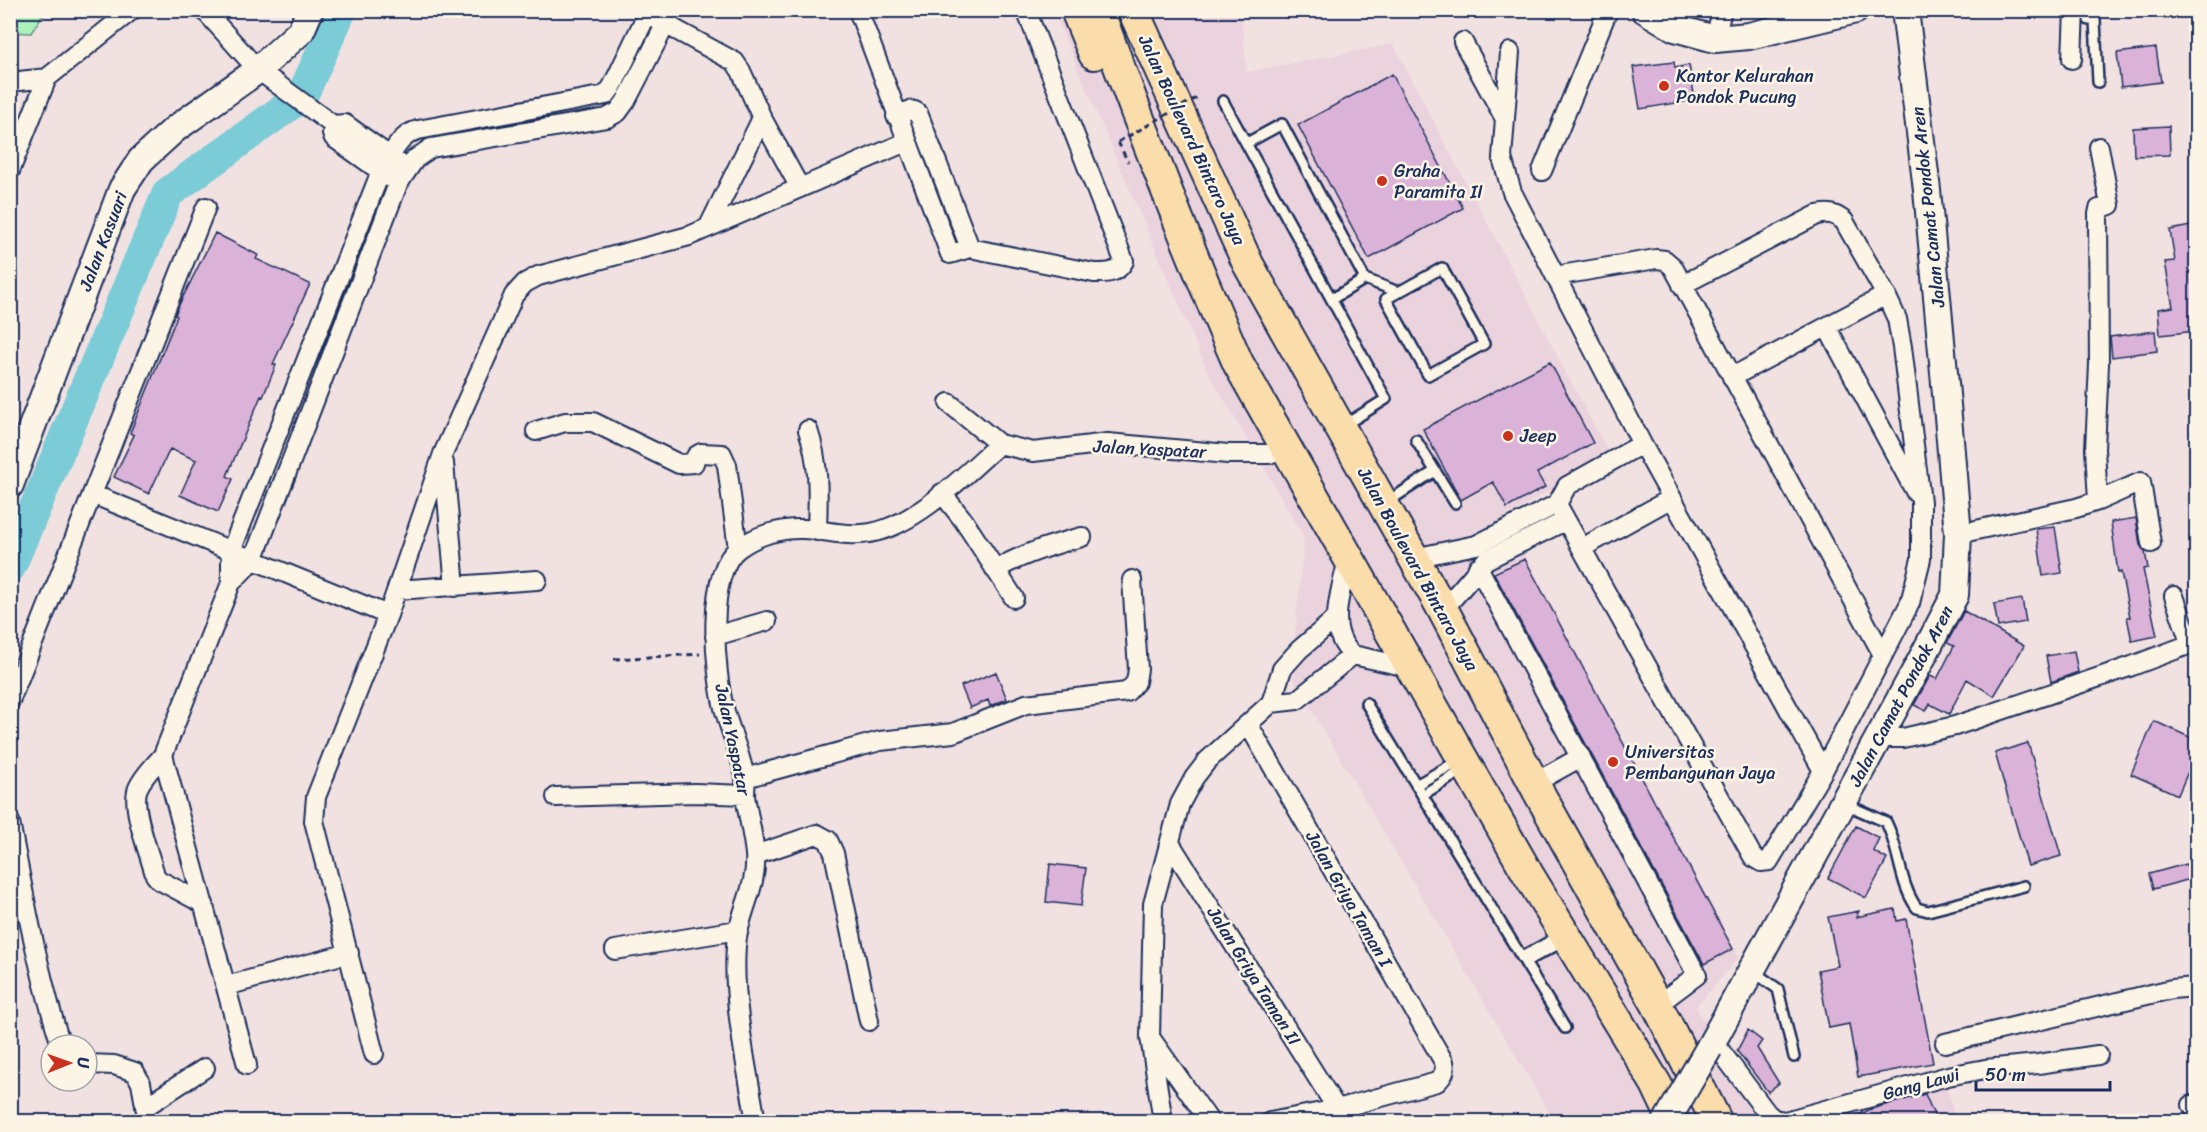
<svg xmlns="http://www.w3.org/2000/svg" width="2207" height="1132" font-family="Sriracha,sans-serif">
	<rect width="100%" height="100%" fill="#f2e1e1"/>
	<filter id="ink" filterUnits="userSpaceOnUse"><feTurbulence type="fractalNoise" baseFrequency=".0167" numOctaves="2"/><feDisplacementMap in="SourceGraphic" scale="12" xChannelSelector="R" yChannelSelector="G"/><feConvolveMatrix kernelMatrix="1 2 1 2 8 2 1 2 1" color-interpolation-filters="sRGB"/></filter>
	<g filter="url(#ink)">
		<path fill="#ebd3de" d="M 1053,11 L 1241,11 L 1247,72 L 1393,44 L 1609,454 L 1505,518 L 1739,957 L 1696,1007 L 1758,1120 L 1761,1121 L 1640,1122 L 1638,1118 L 1630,1122 L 1554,1121 L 1291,675 L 1304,537 L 1207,370 Z
			M 1943,1074 L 1956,1121 L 1804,1122 Z"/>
		<path fill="#acf1bc" stroke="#64908d" stroke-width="1.5" d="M 11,10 L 45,10 L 45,11 L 31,33 L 11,32 Z"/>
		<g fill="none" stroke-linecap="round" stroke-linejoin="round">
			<path stroke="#7cccd8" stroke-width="32" d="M 10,567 L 168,193 L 302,96 L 341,10"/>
		</g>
		<path fill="#dbb2d8" stroke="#1b2f5e" stroke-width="1.5" d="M 2156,48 L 2161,82 L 2121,87 L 2117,53 Z
			M 1674,62 L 1675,68 L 1689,65 L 1695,100 L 1640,109 L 1633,67 Z
			M 1392,74 L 1463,208 L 1369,259 L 1298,125 Z
			M 2169,126 L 2170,155 L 2134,156 L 2133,128 Z
			M 2196,225 L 2196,331 L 2160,335 L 2158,309 L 2173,307 L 2165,262 L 2175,261 L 2170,230 Z
			M 215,233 L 258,255 L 256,259 L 310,284 L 273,364 L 276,365 L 263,397 L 261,396 L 227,476 L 233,479 L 218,512 L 180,495 L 196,460 L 170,449 L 149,494 L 114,477 L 134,435 L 130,433 L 177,316 L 175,315 L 178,307 Z
			M 2155,331 L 2157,351 L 2112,357 L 2110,337 Z
			M 1550,362 L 1593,443 L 1537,473 L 1545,487 L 1507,508 L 1493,482 L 1461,500 L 1423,429 Z
			M 2136,518 L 2140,545 L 2145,552 L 2148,568 L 2143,569 L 2157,636 L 2132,641 L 2127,617 L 2130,617 L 2121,572 L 2118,573 L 2111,522 Z
			M 2055,527 L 2062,573 L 2043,576 L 2036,529 Z
			M 1525,559 L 1733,949 L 1704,964 L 1494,573 Z
			M 2022,599 L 2026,622 L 1998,627 L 1994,604 Z
			M 1964,611 L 2024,646 L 1994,696 L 1967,679 L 1949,714 L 1930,704 L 1926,711 L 1914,705 L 1930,676 L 1937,679 L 1954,646 L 1947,643 Z
			M 2074,651 L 2078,672 L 2051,682 L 2046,656 Z
			M 996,672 L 1007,699 L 990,706 L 988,700 L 970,708 L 961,686 Z
			M 2154,721 L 2196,740 L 2196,753 L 2178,795 L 2131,774 Z
			M 2028,743 L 2061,856 L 2028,866 L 1995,753 Z
			M 1856,826 L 1879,838 L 1873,851 L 1887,859 L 1866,898 L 1828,878 Z
			M 1050,864 L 1086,868 L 1081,906 L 1046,902 Z
			M 2186,864 L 2191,879 L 2153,889 L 2149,874 Z
			M 1895,909 L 1897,921 L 1906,919 L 1933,1063 L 1858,1077 L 1849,1024 L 1829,1028 L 1818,970 L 1838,966 L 1828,917 L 1859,911 L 1856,917 Z
			M 1748,1030 L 1762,1041 L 1757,1048 L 1779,1083 L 1768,1092 L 1737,1051 Z
			M 1925,1094 L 1937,1122 L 1844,1122 L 1871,1109 Z"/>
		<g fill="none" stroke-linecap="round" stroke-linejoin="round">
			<g stroke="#1b2f5e" stroke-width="14">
				<path id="service" d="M 2088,10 L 2089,20 L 2095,20 L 2098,82
					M 1223,101 L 1386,399 L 1343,426
					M 1247,143 L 1282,124 L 1365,279 L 1332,299
					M 1442,268 L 1484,344 L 1428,375 L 1386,299 Z
					M 1365,279 L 1398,292
					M 1416,440 L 1455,503
					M 1387,502 L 1435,471
					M 1366,703 L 1565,1028
					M 1416,785 L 1458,761
					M 1422,795 L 1465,769
					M 1845,804 L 1886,822 C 1900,849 1899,884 1917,908 L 1928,911 L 2024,886
					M 1522,957 L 1561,935
					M 1525,962 L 1564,941
					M 1754,972 L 1778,989 L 1794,1057"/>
			</g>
			<g stroke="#1b2f5e" stroke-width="22">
				<path id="minor" d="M 204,10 L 258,70 L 333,125 L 345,124 L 399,163
					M 858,10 L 950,254 L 970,248 L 1094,273 C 1107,273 1117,274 1124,261 L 1026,10
					M 656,19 L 735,62 L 741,71 L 762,118 L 800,188
					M 1715,39 L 1722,10
					M 1463,42 L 1505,119
					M 1510,52 L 1502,158 L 1512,192 L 1642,444 L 1823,771
					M 2072,59 L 2074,10
					M 10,82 L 47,78 L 132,10
					M 896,116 C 904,113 911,107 918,113 L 970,248
					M 333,125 L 332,134 L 334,138 L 390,178
					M 10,171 L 47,78
					M 1542,171 L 1608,10
					M 709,226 L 762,118
					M 1555,276 L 1656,259 L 1665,260 L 1673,267 L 1883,655
					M 1827,327 L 1916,493
					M 1732,377 L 1886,295
					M 949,403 L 999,444
					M 808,430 C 820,465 818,495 817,531
					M 536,431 L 565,422 L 593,422 L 679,464 L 694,463 L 696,456 L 701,453 L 722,454 L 727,465 L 738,549
					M 444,463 L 455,587
					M 942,493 L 964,521 L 1014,598
					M 92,494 L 388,615
					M 2098,501 L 2095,449 L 2099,364 L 2098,214 L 2099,209 L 2110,205 L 2099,147
					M 1557,504 L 1753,857 L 1761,862 L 1769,861 L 1823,771 L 1910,603 L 1921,559 L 1921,502 L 1902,347 L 1897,319 L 1886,295 L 1844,221 C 1835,214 1829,212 1817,215 L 1682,285
					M 1958,534 L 2076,508 L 2098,501 L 2141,482 L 2151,543
					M 1582,548 L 1672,498
					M 1349,556 C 1342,588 1324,630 1353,655 L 1412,668
					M 1414,558 L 1476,545 L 1557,504 L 1567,486 L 1642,444
					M 1478,567 L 1697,975 L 1657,1005
					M 995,570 C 1022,554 1051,545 1082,537
					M 231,583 L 253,560 L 398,184 L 415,159 L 431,148 L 607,118 L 618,112 L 626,101 L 673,10
					M 397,590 L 537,580
					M 2174,596 L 2191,645
					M 1443,610 L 1486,560 L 1565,521
					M 715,636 L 767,621
					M 10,701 L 206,207
					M 1271,703 L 1297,700 L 1353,655
					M 1248,724 L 1444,1062 C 1446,1071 1444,1075 1437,1082 L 1337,1109 L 1270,1122
					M 1880,734 L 1890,738 L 1903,738 L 1955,726 L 2132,666 L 2196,642
					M 163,755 C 155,765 143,776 138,788 C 130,806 150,855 155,875 L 159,880 L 204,904
					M 745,778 L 880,741 L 953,733 L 1026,704 L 1127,692 L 1136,682 L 1138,669 L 1132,580
					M 1534,783 L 1581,757
					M 556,797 L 695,793 L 745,795
					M 10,822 C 24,897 38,972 61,1045
					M 1170,843 L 1337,1109
					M 755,855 L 817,834 L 828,840 L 834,853 L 869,1021
					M 615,950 L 738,930
					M 226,986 L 349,953
					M 1152,1040 L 1210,1122
					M 1713,1041 L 1767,1113 L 1774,1119 L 1785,1121 L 1948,1076 L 1985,1069 L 2038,1064 L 2098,1055
					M 1945,1043 L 2172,989 L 2196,987
					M 374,1054 L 314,821 L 316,797 L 388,615 L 443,454 L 514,295 L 525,283 L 538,276 L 689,236 L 906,142
					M 87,1064 L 114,1065 L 135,1072 L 141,1083 L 148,1122
					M 247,1065 L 163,755 L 231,583 L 231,551 L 381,171 C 391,156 399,135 418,130 L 606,95 L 612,87 L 649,10
					M 2192,1105 L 2196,1112
					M 145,1107 L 205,1068
					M 756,1122 C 747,1068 732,1000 736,946 C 738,914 758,887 755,854 C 753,835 748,815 745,796 C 745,790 746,784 745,778 C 741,755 730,731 724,708 C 715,672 705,572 739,548 C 757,535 781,528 803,529 C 826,530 847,537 870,533 C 915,526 966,474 999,444 L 1033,452 L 1108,443 L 1228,454 L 1269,454 L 1285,448
					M 1163,1122 L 1150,1037 L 1153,904 L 1180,804 L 1194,778 L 1207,761 L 1271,703 L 1282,669 L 1299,650 L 1335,619"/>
			</g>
			<g stroke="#1b2f5e" stroke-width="30">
				<path id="secondary" d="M 1645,10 L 1675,28 L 1715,39 L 1749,36 L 1856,10
					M 10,485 L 122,189 L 141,160 L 175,129 L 258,70 L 301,31 L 310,10
					M 1709,1048 L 1919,664 L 1955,595 L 1958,534 L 1947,405 L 1927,190 L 1905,10"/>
			</g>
			<g stroke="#1b2f5e" stroke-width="34">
				<path id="primary" d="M 1076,10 L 1094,54
					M 1098,10 C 1142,129 1187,247 1238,363 L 1528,874 L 1656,1084 L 1674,1122
					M 1133,10 L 1248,264 L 1443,610 L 1539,793 L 1657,1005 L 1717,1122"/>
			</g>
			<path stroke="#1b2f5e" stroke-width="3" stroke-dasharray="6 4.5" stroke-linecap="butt" d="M 1118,142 L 1128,162
				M 614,659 L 700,654"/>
			<use href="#service" stroke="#fcf5e5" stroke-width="9"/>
			<use href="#minor" stroke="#fcf5e5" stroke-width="18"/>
			<use href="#secondary" stroke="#fcf5e5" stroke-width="26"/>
			<use href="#primary" stroke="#fbddab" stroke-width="30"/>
			<g stroke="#1b2f5e" stroke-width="30" stroke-linecap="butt">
				<path id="secondary-bridge" d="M 1666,1122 L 1709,1048"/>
			</g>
			<path stroke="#1b2f5e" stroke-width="3" stroke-dasharray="6 4.5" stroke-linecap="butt" d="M 1118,142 L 1200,96"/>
			<use href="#secondary-bridge" stroke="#fcf5e5" stroke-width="26"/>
		</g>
	</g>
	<g fill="#c8321e" stroke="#fcf5e5" stroke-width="2">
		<circle cx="1664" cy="86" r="6"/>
		<circle cx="1382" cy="181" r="6"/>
		<circle cx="1508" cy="436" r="6"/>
		<circle cx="1613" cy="762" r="6"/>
	</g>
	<g text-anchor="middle" stroke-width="5" stroke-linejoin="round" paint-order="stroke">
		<g font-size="18" fill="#1b2f5e" stroke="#fcf5e5" text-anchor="start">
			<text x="1676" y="82">Kantor Kelurahan<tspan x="1676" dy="21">Pondok Pucung</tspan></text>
			<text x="1394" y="177">Graha<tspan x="1394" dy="21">Paramita II</tspan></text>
			<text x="1520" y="442">Jeep</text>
			<text x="1625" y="758">Universitas<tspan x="1625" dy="21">Pembangunan Jaya</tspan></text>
		</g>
		<g font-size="18" fill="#1b2f5e" stroke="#fcf5e5">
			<text transform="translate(1192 140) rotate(65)" y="6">Jalan Boulevard Bintaro Jaya</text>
			<text transform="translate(1928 207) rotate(-96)" y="6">Jalan Camat Pondok Aren</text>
			<text transform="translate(103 241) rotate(-69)" y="6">Jalan Kasuari</text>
			<text transform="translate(1150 449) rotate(3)" y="6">Jalan Yaspatar</text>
			<text transform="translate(1418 569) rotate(61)" y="6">Jalan Boulevard Bintaro Jaya</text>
			<text transform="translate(1901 696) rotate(-62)" y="6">Jalan Camat Pondok Aren</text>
			<text transform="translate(733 740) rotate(78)" y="6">Jalan Yaspatar</text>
			<text transform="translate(1349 899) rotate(60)" y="6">Jalan Griya Taman I</text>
			<text transform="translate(1254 976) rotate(58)" y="6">Jalan Griya Taman II</text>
			<text transform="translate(1921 1084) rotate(-15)" y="6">Gang Lawi</text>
		</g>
	</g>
	<rect width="2207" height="1132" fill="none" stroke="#fcf5e5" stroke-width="36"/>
	<rect x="18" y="18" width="2171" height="1096" fill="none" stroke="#1b2f5e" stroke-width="2" filter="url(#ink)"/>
	<g transform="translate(69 1063) rotate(89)"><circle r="28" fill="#fcf5e5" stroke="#a2a6af" stroke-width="1.5"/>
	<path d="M0-4.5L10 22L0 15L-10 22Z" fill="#c8321e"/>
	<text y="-9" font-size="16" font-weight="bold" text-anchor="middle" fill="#1b2f5e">U</text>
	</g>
	<path d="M1976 1081v9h134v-9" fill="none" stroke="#1b2f5e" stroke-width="3"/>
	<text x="1985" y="1081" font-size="18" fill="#1b2f5e" stroke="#fcf5e5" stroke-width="4.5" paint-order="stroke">50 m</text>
</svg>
